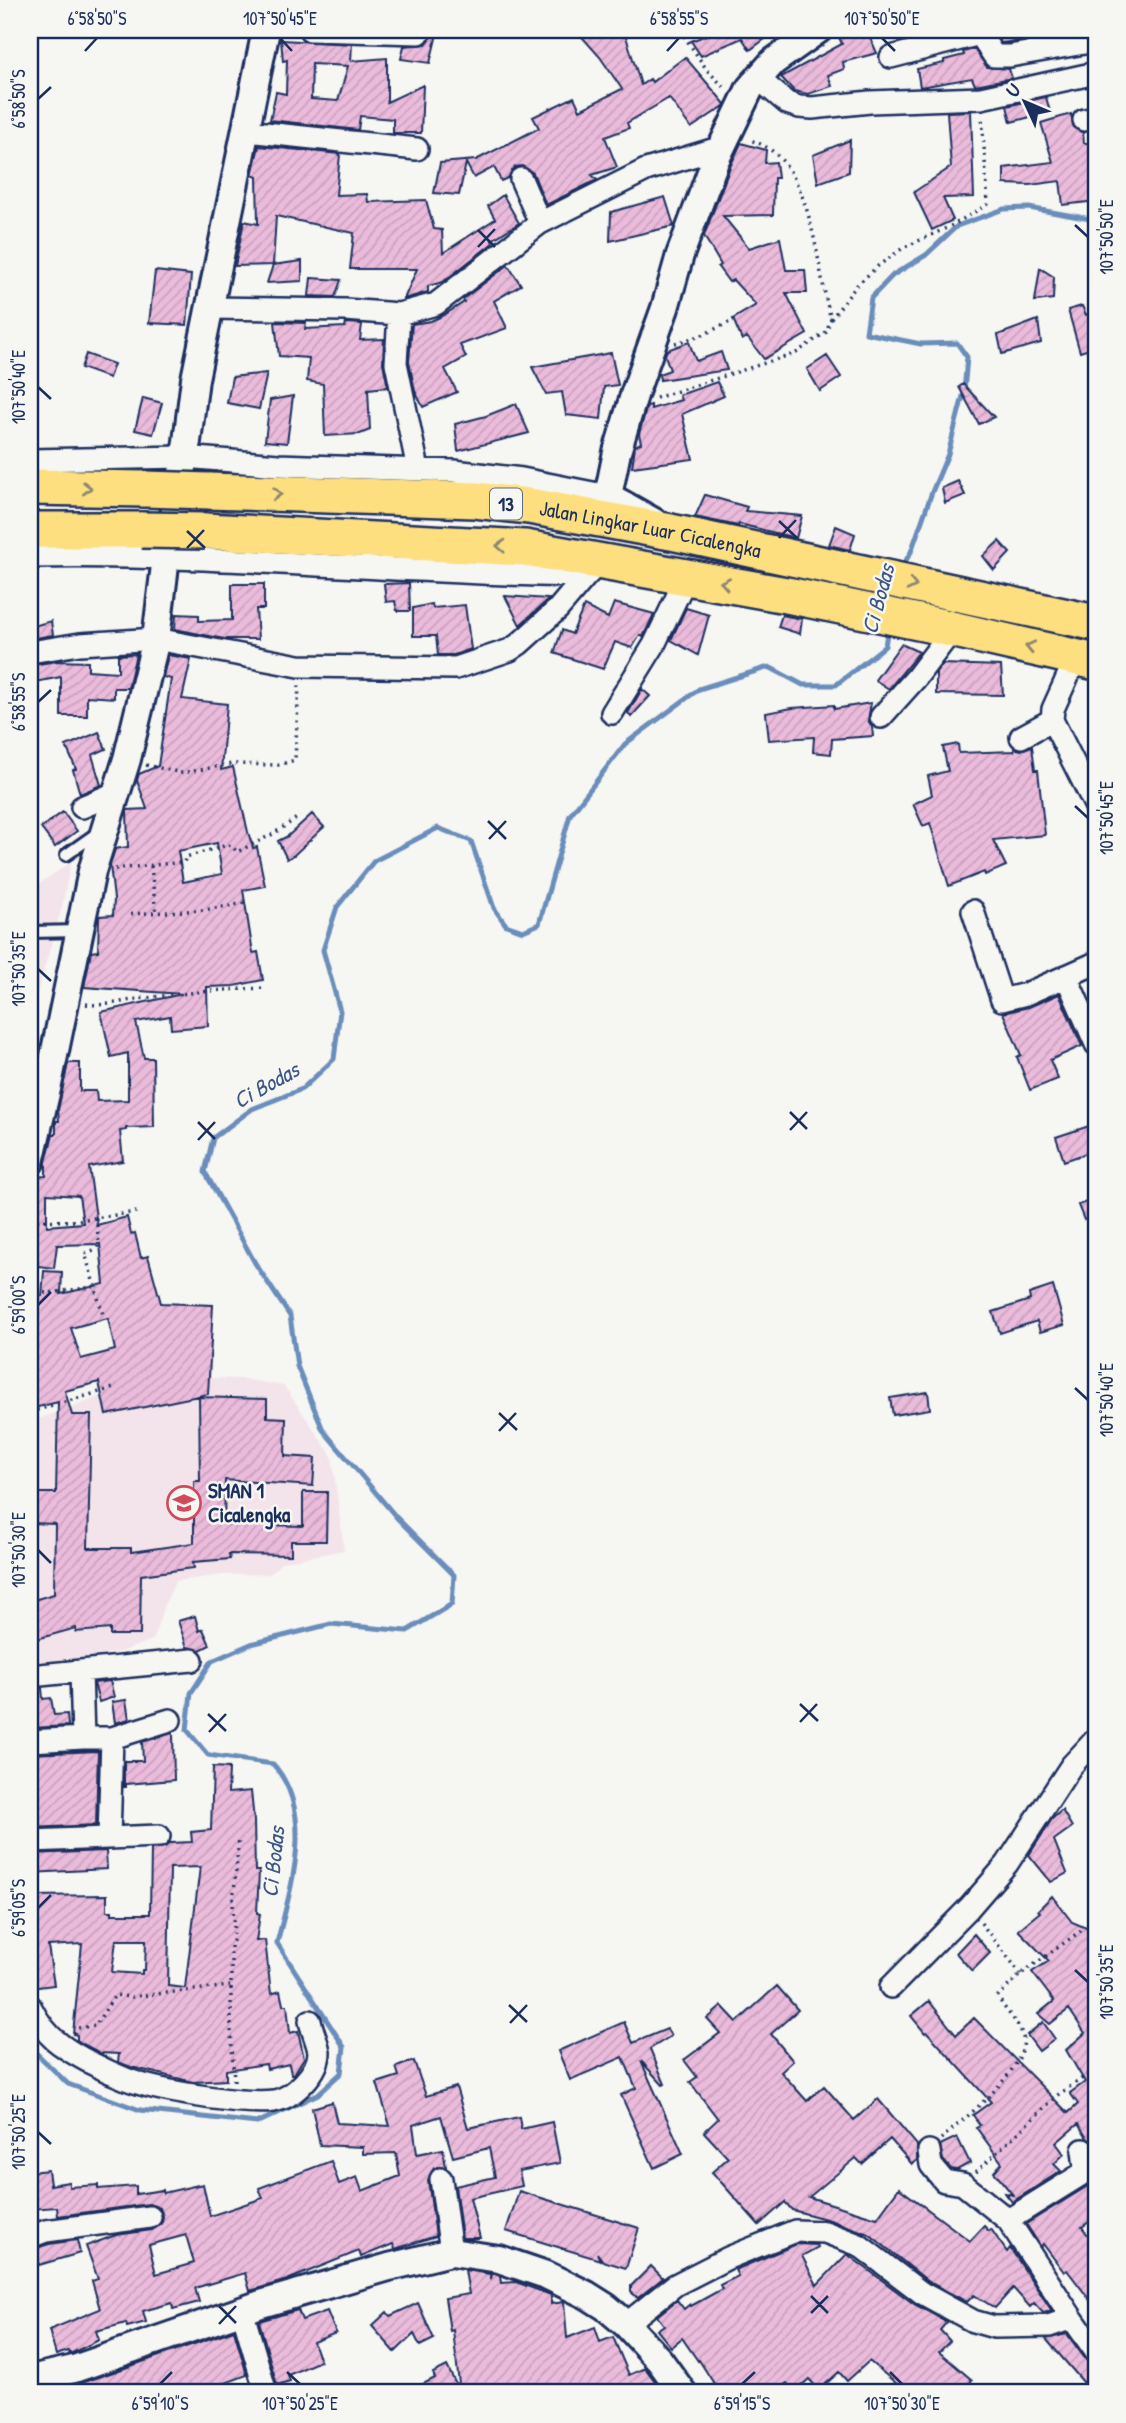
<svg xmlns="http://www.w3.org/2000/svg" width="1126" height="2423" font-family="'Patrick Hand',sans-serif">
	<defs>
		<pattern id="building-hatch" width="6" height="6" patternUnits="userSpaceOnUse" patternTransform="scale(1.75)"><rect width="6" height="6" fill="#ebbbdb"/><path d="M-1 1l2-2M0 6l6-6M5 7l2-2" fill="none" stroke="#c9a1be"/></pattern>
	</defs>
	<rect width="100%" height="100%" fill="#f6f6f2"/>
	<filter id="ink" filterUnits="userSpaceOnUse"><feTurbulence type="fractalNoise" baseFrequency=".0143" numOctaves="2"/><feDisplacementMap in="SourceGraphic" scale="14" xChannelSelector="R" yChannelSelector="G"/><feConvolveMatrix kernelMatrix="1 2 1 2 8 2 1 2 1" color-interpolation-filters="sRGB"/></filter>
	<g filter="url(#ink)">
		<path fill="#f3e4eb" d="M 71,862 L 62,907 L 34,1004 L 30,1040 L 30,890 Z
			M 178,1301 L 213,1305 L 211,1378 L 243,1379 L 284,1386 L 332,1456 L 344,1550 L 282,1562 L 270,1574 L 223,1575 L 176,1581 L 165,1603 L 153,1640 L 117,1653 L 30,1664 L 30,1422 L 100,1397 L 142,1387 L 179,1330 Z"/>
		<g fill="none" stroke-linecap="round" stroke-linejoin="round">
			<path stroke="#6a8dbb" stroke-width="5" d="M 900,570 L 911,552 L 932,492 L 948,454 L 964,392 L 967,357 L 957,343 L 921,344 L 866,333 L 871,298 L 893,275 L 926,255 L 957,226 L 1004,209 L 1029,208 L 1096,220
				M 30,2047 L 68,2084 L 140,2110 L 257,2123 L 318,2094 L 341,2073 L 344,2047 L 277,1943 C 291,1887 316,1813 273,1764 L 208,1755 L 187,1730 L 191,1693 L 212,1661 L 251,1644 L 331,1624 L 407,1631 L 452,1604 L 454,1575 L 397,1518 L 323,1430 L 297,1366 L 290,1316 L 255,1263 L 205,1172 L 213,1138 L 252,1109 L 302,1089 L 334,1059 L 340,1011 L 323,950 L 337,907 L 374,861 L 438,828 L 471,841 L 494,908 L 506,925 L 523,931 L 539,924 L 570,815 L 625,744 L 699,689 L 769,667 L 803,685 L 836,685 L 885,646 L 888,627"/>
		</g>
		<path fill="url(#building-hatch)" stroke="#1b2f5e" stroke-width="2" fill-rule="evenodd" d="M 431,30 L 438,30 L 430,63 L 401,59 L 404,46 L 426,44 L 430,39 Z
			M 576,30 L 624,30 L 641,85 L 650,79 L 652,82 L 685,57 L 725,104 L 724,106 L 691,128 L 669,98 L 627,123 L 629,128 L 605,137 L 617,167 L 592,175 L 597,180 L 546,205 L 533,173 L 522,166 L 515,167 L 508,178 L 501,181 L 494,167 L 474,178 L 466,163 L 459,195 L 434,193 L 440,163 L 476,160 L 539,128 L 533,117 L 574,97 L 580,110 L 622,89 L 600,57 Z
			M 719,30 L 777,30 L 750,50 L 742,38 L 701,56 L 691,41 Z
			M 848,30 L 867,30 L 877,53 L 843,62 L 844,69 L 828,75 L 832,86 L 808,94 L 794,91 L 781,77 L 842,44 L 838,35 Z
			M 993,30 L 1015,30 L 1019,41 L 1001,43 Z
			M 281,40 L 352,44 L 351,61 L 387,58 L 387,102 L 423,85 L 421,133 L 393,133 L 393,119 L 360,116 L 358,130 L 270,120 L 276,92 L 286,94 L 287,60 L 283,61 ZM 312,64 L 348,66 L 338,101 L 311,99 Z
			M 974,49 L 987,67 L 1009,69 L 1012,78 L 975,85 L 972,78 L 920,87 L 917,69 L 944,63 L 944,60 L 964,55 L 963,52 Z
			M 1046,97 L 1050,112 L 1011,122 L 1007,106 Z
			M 971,111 L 974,197 L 943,198 L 953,220 L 932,230 L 914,192 L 951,167 L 947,112 Z
			M 1071,114 L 1074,128 L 1083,133 L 1084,143 L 1090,143 L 1096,156 L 1096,201 L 1063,205 L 1060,181 L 1030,185 L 1004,184 L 1004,168 L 1053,162 L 1041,123 Z
			M 850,140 L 849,172 L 818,183 L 813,155 Z
			M 741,143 L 766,150 L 765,163 L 776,162 L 778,178 L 774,178 L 773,215 L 723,216 L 749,248 L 780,238 L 786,270 L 805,270 L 807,293 L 786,293 L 807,334 L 764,359 L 747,337 L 742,340 L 733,319 L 756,305 L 733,280 L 729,282 L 718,267 L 721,265 L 704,236 L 730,167 Z
			M 259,146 L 340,154 L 336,195 L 367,194 L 368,202 L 426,200 L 434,229 L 442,230 L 443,253 L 495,219 L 488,206 L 503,195 L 519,223 L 492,240 L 493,243 L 443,282 L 428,286 L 428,292 L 404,299 L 417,269 L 350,269 L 354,233 L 276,216 L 273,265 L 235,266 L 244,221 L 258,224 L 257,177 L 252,175 Z
			M 665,197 L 674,226 L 610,241 L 611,212 Z
			M 302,261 L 302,281 L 267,283 L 273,265 Z
			M 508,265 L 521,285 L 494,301 L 507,328 L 460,345 L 466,357 L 445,369 L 457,392 L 423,407 L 415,391 L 409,362 L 412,324 L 431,321 L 444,315 L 464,302 L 463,299 Z
			M 1040,268 L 1054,277 L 1053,299 L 1035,301 Z
			M 155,271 L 191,275 L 187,325 L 149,323 Z
			M 311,278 L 341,280 L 335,297 L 309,296 Z
			M 1082,306 L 1086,315 L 1096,310 L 1096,347 L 1080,352 L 1068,310 Z
			M 1038,320 L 1041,343 L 1002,354 L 998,335 Z
			M 275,322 L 306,323 L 305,329 L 345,327 L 346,323 L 362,324 L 360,340 L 384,339 L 383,363 L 388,387 L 368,389 L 370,430 L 360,434 L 325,436 L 323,384 L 307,381 L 309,358 L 279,356 Z
			M 689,342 L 696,361 L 721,352 L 727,370 L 660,380 L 659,374 L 670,370 L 665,355 L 667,350 Z
			M 611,353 L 618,385 L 604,387 L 601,419 L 566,415 L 562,392 L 546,394 L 532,367 Z
			M 86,354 L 114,364 L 109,378 L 81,368 Z
			M 827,356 L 841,377 L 820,391 L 807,369 Z
			M 267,373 L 259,409 L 227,403 L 232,377 Z
			M 717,382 L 724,396 L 682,414 L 693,459 L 632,467 L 635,446 L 641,443 L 639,434 L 647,406 L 651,405 L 651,409 L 681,400 L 679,395 Z
			M 963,384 L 994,417 L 979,424 L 959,387 Z
			M 293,396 L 287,443 L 265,441 L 270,400 Z
			M 143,398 L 162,403 L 153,434 L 135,430 Z
			M 516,404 L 529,433 L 458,451 L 455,424 L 486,416 Z
			M 958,481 L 965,495 L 945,503 L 942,488 Z
			M 705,495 L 747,507 L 745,511 L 802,516 L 796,538 L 739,524 L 738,526 L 695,517 Z
			M 836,526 L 855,534 L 850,550 L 829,545 Z
			M 999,541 L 1010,553 L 994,570 L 983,556 Z
			M 409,583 L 410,611 L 397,611 L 395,601 L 386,602 L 384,584 Z
			M 232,584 L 264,584 L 264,609 L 256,609 L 258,639 L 224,639 L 175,629 L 176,614 L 199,615 L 199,621 L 232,620 Z
			M 505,596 L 549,599 L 520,625 Z
			M 614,603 L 654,614 L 643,637 L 640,635 L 632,648 L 615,642 L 603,669 L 554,653 L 562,630 L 572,634 L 584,606 L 608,618 Z
			M 432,604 L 433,608 L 465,605 L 471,649 L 454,655 L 438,655 L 436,636 L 413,636 L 413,608 Z
			M 686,608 L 709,615 L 698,655 L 671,640 Z
			M 782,615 L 802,619 L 800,634 L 778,627 Z
			M 51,621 L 53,635 L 30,639 L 30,627 Z
			M 901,644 L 919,652 L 889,689 L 875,680 Z
			M 136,654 L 128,688 L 114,688 L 114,698 L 87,696 L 87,716 L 61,716 L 61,677 L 35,682 L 32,665 L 57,661 L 88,662 L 88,670 L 118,672 L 118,655 Z
			M 168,655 L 191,659 L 182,699 L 227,704 L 221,770 L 233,767 L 248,832 L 253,848 L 257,847 L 265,886 L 243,890 L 253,953 L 258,952 L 263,980 L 234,986 L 207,987 L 208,1026 L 171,1029 L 170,1016 L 136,1022 L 144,1058 L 153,1058 L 154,1127 L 126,1128 L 126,1130 L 120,1131 L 123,1161 L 89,1167 L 97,1225 L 127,1217 L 131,1234 L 135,1233 L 141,1258 L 148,1256 L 161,1303 L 213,1305 L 208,1394 L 106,1415 L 99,1382 L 65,1391 L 72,1415 L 91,1415 L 88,1548 L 131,1548 L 131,1552 L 194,1543 L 194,1481 L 200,1481 L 199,1397 L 267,1399 L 267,1417 L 286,1418 L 285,1456 L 315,1458 L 313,1486 L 225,1480 L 224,1524 L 303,1526 L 303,1492 L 327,1492 L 326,1541 L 291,1541 L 291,1555 L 229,1554 L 230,1559 L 193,1562 L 194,1568 L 141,1575 L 140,1635 L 110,1635 L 110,1629 L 76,1632 L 76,1628 L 30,1641 L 30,1601 L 54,1594 L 55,1524 L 30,1523 L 30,1493 L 56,1493 L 58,1402 L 30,1409 L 30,1295 L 42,1296 L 44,1271 L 62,1272 L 61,1294 L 104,1284 L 100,1244 L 57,1245 L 54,1268 L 30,1265 L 34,1240 L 34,1215 L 30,1215 L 30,1198 L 33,1198 L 34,1177 L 46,1176 L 46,1162 L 53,1134 L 56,1134 L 56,1121 L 59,1121 L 58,1110 L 68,1063 L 80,1063 L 80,1091 L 96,1091 L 97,1101 L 128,1100 L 128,1053 L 111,1057 L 101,1012 L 182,994 L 84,987 L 91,952 L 98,951 L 99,916 L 113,915 L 114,899 L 110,865 L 115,849 L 128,847 L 127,810 L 147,809 L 137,780 L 139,774 L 158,766 L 171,679 L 163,677 ZM 217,843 L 222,874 L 183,882 L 178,851 ZM 47,1194 L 79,1196 L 83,1223 L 47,1226 ZM 108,1318 L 115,1350 L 81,1359 L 71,1328 Z
			M 943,664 L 1001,666 L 1003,695 L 936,694 L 936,673 Z
			M 642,689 L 650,696 L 631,717 L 628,713 Z
			M 871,703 L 868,720 L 872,727 L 873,736 L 832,739 L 831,754 L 813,752 L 814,737 L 769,740 L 766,713 L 792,708 L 834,705 L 834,709 Z
			M 99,732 L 106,749 L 92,755 L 101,785 L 80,794 L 73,770 L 76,769 L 66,746 Z
			M 958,744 L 959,753 L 1014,751 L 1014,748 L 1021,750 L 1032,746 L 1035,770 L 1038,770 L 1045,835 L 993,840 L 1006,866 L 985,875 L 984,872 L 949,886 L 930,823 L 923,826 L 913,804 L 932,795 L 928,776 L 948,771 L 943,747 Z
			M 63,812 L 77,831 L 55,847 L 41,828 Z
			M 312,814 L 324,827 L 294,855 L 287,859 L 278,841 L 288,836 Z
			M 1059,994 L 1082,1046 L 1050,1060 L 1058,1079 L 1030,1090 L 1017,1057 L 1021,1055 L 1003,1013 L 1029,1007 Z
			M 1089,1126 L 1096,1150 L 1064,1161 L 1056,1137 Z
			M 1096,1198 L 1096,1216 L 1084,1220 L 1078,1205 Z
			M 1053,1286 L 1064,1325 L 1040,1332 L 1037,1321 L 1000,1333 L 993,1312 L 1030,1300 L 1029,1294 Z
			M 928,1392 L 930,1409 L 893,1415 L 890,1398 Z
			M 195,1616 L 199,1631 L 203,1629 L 210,1645 L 200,1650 L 187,1647 L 178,1621 Z
			M 110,1681 L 114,1697 L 99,1702 L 94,1683 Z
			M 42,1688 L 43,1699 L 51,1698 L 54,1715 L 67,1714 L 68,1726 L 30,1728 L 30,1689 Z
			M 126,1700 L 129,1719 L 115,1723 L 112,1702 Z
			M 173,1733 L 174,1780 L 126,1784 L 126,1787 L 124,1787 L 124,1761 L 143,1761 L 142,1742 Z
			M 98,1751 L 96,1825 L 30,1828 L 30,1814 L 38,1814 L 36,1768 L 30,1769 L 30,1754 Z
			M 213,1767 L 229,1768 L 228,1793 L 251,1791 L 254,1821 L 255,1871 L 259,1871 L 257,1913 L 260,1914 L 256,1941 L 265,1940 L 271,1994 L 280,1991 L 283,2005 L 287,2005 L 290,2033 L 298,2031 L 304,2058 L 294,2074 L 291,2074 L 289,2064 L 267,2069 L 266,2064 L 226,2070 L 226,2080 L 193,2082 L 131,2067 L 118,2062 L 119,2054 L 100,2053 L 81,2043 L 77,2040 L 77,2035 L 73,2034 L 82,1944 L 48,1946 L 54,1985 L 30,1988 L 32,1896 L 107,1895 L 107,1911 L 112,1911 L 112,1914 L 150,1914 L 151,1849 L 165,1847 L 170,1843 L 192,1842 L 191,1832 L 211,1830 ZM 200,1867 L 185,1988 L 168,1986 L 170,1868 ZM 116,1940 L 146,1940 L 145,1970 L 142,1970 L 142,1974 L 112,1972 Z
			M 1062,1810 L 1072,1827 L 1054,1840 L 1067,1873 L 1051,1882 L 1029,1855 L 1052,1819 Z
			M 106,1851 L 107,1869 L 30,1873 L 30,1854 Z
			M 1052,1896 L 1072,1922 L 1096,1932 L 1096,2150 L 1094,2143 L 1087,2138 L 1078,2124 L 1056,2143 L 1064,2154 L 1054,2164 L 1061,2171 L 1012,2202 L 1005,2193 L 1013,2195 L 994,2172 L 1002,2163 L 976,2127 L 980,2125 L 973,2115 L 991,2102 L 927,2032 L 925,2033 L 911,2016 L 929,2001 L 956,2035 L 974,2018 L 1068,2113 L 1078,2104 L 1070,2093 L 1085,2082 L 1066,2050 L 1085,2033 L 1069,2009 L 1050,2024 L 1038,2014 L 1054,2001 L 1032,1972 L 1049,1961 L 1018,1930 L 1040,1912 L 1038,1910 Z
			M 974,1934 L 990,1953 L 972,1971 L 956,1953 Z
			M 777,1986 L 798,2010 L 771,2034 L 793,2061 L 781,2072 L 807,2101 L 824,2086 L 854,2120 L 878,2099 L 917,2145 L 917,2160 L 912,2164 L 890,2139 L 862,2164 L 856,2158 L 809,2197 L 877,2218 L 899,2188 L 970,2241 L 984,2226 L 989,2231 L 991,2229 L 1007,2252 L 1010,2248 L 1052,2311 L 1043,2313 L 1034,2303 L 1030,2307 L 1013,2288 L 995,2308 L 974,2295 L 967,2302 L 929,2282 L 869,2234 L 830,2220 L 792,2210 L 785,2202 L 759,2225 L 712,2172 L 728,2158 L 704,2132 L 718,2119 L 690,2082 L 697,2077 L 684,2060 L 720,2033 L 707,2019 L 722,2006 L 737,2022 Z
			M 624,2022 L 633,2043 L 667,2029 L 671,2036 L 650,2049 L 665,2084 L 663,2085 L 641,2061 L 683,2154 L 654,2168 L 621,2095 L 636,2088 L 623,2057 L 570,2080 L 558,2051 Z
			M 1043,2022 L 1055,2039 L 1039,2051 L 1027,2035 Z
			M 414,2061 L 426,2096 L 456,2087 L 468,2128 L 519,2117 L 521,2129 L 552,2122 L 560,2163 L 519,2171 L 522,2186 L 470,2198 L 480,2238 L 462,2238 L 455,2186 L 495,2177 L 489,2148 L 453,2157 L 441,2116 L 413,2125 L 417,2154 L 443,2149 L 446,2167 L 434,2168 L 428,2180 L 436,2236 L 395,2249 L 393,2244 L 361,2257 L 359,2251 L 287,2280 L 250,2291 L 245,2273 L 195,2288 L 199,2302 L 173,2309 L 172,2303 L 143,2311 L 146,2322 L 127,2327 L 126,2323 L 96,2331 L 99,2340 L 70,2354 L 68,2351 L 56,2355 L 49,2330 L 100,2309 L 92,2281 L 98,2279 L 86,2246 L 116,2235 L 152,2230 L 162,2223 L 163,2216 L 160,2208 L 149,2204 L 58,2216 L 57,2207 L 30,2209 L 30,2172 L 48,2170 L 50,2185 L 69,2182 L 69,2187 L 98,2185 L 98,2189 L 136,2186 L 136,2194 L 163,2190 L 163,2193 L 203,2184 L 210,2216 L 263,2198 L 259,2188 L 331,2161 L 339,2184 L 357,2177 L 362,2191 L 400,2176 L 396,2153 L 363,2154 L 363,2147 L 320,2145 L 312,2108 L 332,2102 L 337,2123 L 390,2126 L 377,2083 L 399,2076 L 396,2067 ZM 186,2235 L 194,2263 L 156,2274 L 149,2245 Z
			M 957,2137 L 970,2163 L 957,2170 L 951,2169 L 943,2160 L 940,2145 Z
			M 1091,2184 L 1096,2189 L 1096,2217 L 1082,2227 L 1096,2246 L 1096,2308 L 1067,2270 L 1064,2272 L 1043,2244 L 1041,2247 L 1026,2224 Z
			M 519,2191 L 639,2228 L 626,2268 L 603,2261 L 597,2253 L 600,2260 L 506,2231 Z
			M 77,2240 L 80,2253 L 39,2265 L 38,2262 L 30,2264 L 30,2250 L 49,2244 Z
			M 797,2244 L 817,2245 L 818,2247 L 802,2256 L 817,2285 L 847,2254 L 914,2304 L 947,2322 L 940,2330 L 950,2341 L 939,2352 L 972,2380 L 969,2384 L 979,2393 L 908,2393 L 869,2361 L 847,2381 L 839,2372 L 819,2390 L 809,2379 L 794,2392 L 787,2383 L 772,2393 L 720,2393 L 699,2360 L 698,2361 L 682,2338 L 671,2347 L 657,2330 L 664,2325 L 657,2316 L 677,2300 L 684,2309 L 690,2304 L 691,2306 L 722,2289 L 720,2285 L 738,2276 L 735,2270 Z
			M 651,2266 L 663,2278 L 638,2298 L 631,2292 L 631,2286 Z
			M 465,2270 L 490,2274 L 491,2279 L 492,2274 L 495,2274 L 500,2276 L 501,2283 L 516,2282 L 551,2295 L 551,2304 L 564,2302 L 567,2338 L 595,2327 L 600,2342 L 613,2337 L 629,2375 L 645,2368 L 664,2393 L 460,2393 L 453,2330 L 450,2331 L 445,2298 L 469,2294 Z
			M 418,2303 L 434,2339 L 420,2346 L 414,2334 L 395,2352 L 372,2326 L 387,2312 L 390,2316 Z
			M 298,2310 L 302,2320 L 327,2311 L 336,2333 L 313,2342 L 320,2361 L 288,2375 L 290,2381 L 277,2385 L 259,2321 Z
			M 234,2330 L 247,2375 L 220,2385 L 223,2393 L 44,2393 L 79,2384 Z
			M 1067,2334 L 1086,2360 L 1096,2365 L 1096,2373 L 1084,2383 L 1046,2339 Z
			M 447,2366 L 460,2393 L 406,2393 L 435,2378 L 433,2373 Z"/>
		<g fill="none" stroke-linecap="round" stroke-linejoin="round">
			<g stroke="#1b2f5e" stroke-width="16">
				<path id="service" d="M 66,855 L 100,831
					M 30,932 L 80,931"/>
			</g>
			<g stroke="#1b2f5e" stroke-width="26">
				<path id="minor" d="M 310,30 L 419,33
					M 891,57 L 980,34 L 994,56 L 1010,56 L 1096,41
					M 759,79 L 787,103 L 799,107 L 812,108 L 870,102 L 981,98 L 1096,73
					M 1084,120 L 1096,118
					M 246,131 L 417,149
					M 521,179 L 540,223
					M 208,308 L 345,310 L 399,314 L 436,304 L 540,223 L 646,170 L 722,147
					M 399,314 L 396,363 L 418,469
					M 30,460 L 185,457 L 278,465 L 454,471 L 522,479 L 608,496
					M 30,557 C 215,553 400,574 586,576 L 592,570
					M 30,652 L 80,644 L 156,639 L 299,666 L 456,668 L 510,650 L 519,644 L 558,609 L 586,576
					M 612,713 L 654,645 L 687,576
					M 881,717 L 916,678 L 953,629
					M 1052,720 L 1096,807
					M 1021,737 L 1052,720 L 1053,709 L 1076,658
					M 82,807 L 118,792
					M 973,911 L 1002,1000 L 1026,994 L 1096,963
					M 1066,976 L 1096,1044
					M 81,1671 L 83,1738 L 112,1738 L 170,1720
					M 30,1676 L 192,1660
					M 30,1741 L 83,1738
					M 109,1838 L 112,1738
					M 30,1841 L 159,1836
					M 891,1987 L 969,1908 L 1007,1864 L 1071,1766 L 1096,1739
					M 30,2006 C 37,2020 47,2035 60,2044 C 77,2057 106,2071 126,2079 C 156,2091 243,2105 274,2101 C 293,2098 319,2072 319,2052 C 318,2043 312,2031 310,2021
					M 929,2151 L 931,2165 L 944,2181 L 963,2184 L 1008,2220 L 1072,2318 L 1096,2352
					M 441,2179 L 451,2252
					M 1008,2220 L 1082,2174 L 1085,2168 L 1083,2150
					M 30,2237 L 46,2231 L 150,2217
					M 242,2310 L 266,2393
					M 626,2324 L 675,2285 L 728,2258 L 795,2231 L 825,2232 L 859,2245 L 922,2293 L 973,2321 L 994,2327 L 1049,2326 L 1072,2318"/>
			</g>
			<g stroke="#1b2f5e" stroke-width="32">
				<path id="tertiary" d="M 654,522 L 608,496 L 617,452 L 635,392 L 665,308 L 680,255 L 715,161 L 750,88 L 773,62 L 818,30
					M 30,1162 L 49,1080 L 92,871 L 127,759 L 156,639 L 166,557 L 185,457 L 195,379 L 266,30
					M 30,2379 L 74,2369 L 261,2304 L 389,2267 L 451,2252 L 499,2259 L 546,2275 L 587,2295 L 606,2307 L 626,2324 L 660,2361 L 683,2393"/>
			</g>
			<g stroke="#1b2f5e" stroke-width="40">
				<g id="trunk">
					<path d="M 30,487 L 145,489"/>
					<path id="s1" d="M 209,491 L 475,500 L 529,506 L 671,532 L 1096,623"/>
					<path d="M 30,530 L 142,530"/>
					<path d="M 205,531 L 525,548 L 792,596 L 938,626 L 1096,662"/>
				</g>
			</g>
			<path stroke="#1b2f5e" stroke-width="3.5" stroke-dasharray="2 5" stroke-linecap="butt" d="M 680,30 L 707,70 L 727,90
				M 831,319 L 857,285 L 878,266 L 903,248 L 953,225 L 988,204 L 982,117
				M 675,343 L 700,336 L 730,322
				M 656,398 L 796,353 L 826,332 L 831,319 C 815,266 814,155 749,140
				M 146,765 L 182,773 L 232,764 L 278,765 L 295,760 L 299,685
				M 151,866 L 156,914
				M 115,869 L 184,862 L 186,857 L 227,845 L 232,846 L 237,852 L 273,834 L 300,816
				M 131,914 L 203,910 L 246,903
				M 86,1004 C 108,1007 124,1000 146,998 C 186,993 226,989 267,988
				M 96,1218 L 99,1243 L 97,1249 L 85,1253 L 103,1315
				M 30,1220 L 72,1221 L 137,1212
				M 30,1292 L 48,1293 L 94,1287
				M 30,1412 L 117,1387
				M 981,1923 L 1021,1974
				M 74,2033 L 77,2028 L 95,2026 L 115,1995 L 130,1997 L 230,1986
				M 234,2081 L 231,2030 L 231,1944 L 234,1939 L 233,1902 L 239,1839
				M 941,2139 C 963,2120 1030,2067 1023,2037 C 1019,2021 1004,2011 998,1996 L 1021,1974 L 1096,1920
				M 976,2172 L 1059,2094 L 1096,2069"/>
			<use href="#service" stroke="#f6f6f2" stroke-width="10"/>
			<use href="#minor" stroke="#f6f6f2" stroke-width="21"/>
			<use href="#tertiary" stroke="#f6f6f2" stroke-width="26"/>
			<use href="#trunk" stroke="#fddf80" stroke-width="35"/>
			<g stroke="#1b2f5e" stroke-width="40" stroke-linecap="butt">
				<path id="trunk-bridge" d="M 145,489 L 209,491
					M 142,530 L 205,531"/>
			</g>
			<use href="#trunk-bridge" stroke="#fddf80" stroke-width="35"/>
		</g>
		<defs><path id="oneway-chevron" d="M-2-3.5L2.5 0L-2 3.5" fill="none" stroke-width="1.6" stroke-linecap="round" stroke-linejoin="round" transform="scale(1.75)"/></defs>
		<g stroke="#8c876f">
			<use href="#oneway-chevron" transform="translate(87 488) rotate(1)"/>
			<use href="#oneway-chevron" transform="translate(277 494) rotate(2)"/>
			<use href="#oneway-chevron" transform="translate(501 546) rotate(-177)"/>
			<use href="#oneway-chevron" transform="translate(725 583) rotate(-169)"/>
			<use href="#oneway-chevron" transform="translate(912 585) rotate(13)"/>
			<use href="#oneway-chevron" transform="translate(1030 647) rotate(-167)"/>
		</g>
	</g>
	<path fill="none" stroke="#1b2f5e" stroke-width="2.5" d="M 280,38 L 292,51M 882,38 L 895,51M 85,51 L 97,38M 667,51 L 679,38M 38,99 L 51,87M 1075,225 L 1088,237M 478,230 L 495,247M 478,247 L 495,229M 38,387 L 51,399M 779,521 L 797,538M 187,531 L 205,548M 779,538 L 796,520M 187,548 L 204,530M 38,702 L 51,690M 1075,806 L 1088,818M 488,821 L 506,839M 489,839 L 506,821M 38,969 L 51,981M 790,1112 L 807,1129M 198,1122 L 215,1139M 790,1130 L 807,1112M 198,1140 L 215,1122M 38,1305 L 51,1292M 1075,1388 L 1088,1400M 499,1413 L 517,1430M 499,1431 L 516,1413M 38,1550 L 51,1563M 800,1704 L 818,1721M 208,1714 L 226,1731M 800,1722 L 817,1704M 209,1732 L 226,1714M 38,1908 L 51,1895M 1075,1970 L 1088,1982M 509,2005 L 527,2022M 510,2023 L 527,2005M 38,2132 L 51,2144M 811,2296 L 828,2313M 219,2306 L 236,2323M 811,2313 L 828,2296M 219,2324 L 236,2306M 287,2372 L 300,2384M 890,2372 L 902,2384M 160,2384 L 172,2372M 742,2384 L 755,2372"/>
	<defs>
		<g id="school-ring" transform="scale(1.75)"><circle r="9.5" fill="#f6f6f2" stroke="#d1495b" stroke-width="1.5"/><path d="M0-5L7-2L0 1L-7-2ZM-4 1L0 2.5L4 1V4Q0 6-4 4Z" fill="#d1495b"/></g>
	</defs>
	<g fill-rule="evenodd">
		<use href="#school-ring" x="184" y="1503"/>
	</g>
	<g text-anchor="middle" stroke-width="5" stroke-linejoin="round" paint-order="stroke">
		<rect fill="#f6f6f2" stroke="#5d6b8a" stroke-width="2" x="490" y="488.5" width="32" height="31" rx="5"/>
		<g font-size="19" font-weight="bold" fill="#1b2f5e">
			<text x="506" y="511">13</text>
		</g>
		<g font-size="21" fill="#1b2f5e" stroke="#f6f6f2">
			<text dy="7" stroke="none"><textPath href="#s1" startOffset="444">Jalan Lingkar Luar Cicalengka</textPath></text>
		</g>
		<g font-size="21" font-weight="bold" fill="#1b2f5e" stroke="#f6f6f2" text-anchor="start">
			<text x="208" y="1498">SMAN 1<tspan x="208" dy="24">Cicalengka</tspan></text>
		</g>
		<g font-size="23" font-style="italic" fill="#3c5685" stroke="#f6f6f2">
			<text transform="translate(878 599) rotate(-75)" y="8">Ci Bodas</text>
			<text transform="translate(266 1085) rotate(-29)" y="8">Ci Bodas</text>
			<text transform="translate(273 1862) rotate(-84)" y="8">Ci Bodas</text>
		</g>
	</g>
	<rect width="1126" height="2423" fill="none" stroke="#f6f6f2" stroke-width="77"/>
	<g transform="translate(1025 102) rotate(314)" stroke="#f6f6f2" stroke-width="5" paint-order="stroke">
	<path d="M0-5L12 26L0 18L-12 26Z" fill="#1b2f5e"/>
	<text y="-10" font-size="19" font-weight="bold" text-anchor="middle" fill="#1b2f5e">U</text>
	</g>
	<rect x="38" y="38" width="1050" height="2346" fill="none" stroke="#1b2f5e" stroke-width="2.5"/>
	<g font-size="18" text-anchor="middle" fill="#1b2f5e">
		<text x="97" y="25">6°58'50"S</text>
		<text x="280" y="25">107°50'45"E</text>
		<text x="679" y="25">6°58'55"S</text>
		<text x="882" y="25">107°50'50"E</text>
		<text transform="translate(19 99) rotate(-90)" y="6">6°58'50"S</text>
		<text transform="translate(1107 237) rotate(-90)" y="6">107°50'50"E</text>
		<text transform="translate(19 387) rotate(-90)" y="6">107°50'40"E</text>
		<text transform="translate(19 702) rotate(-90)" y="6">6°58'55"S</text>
		<text transform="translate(1107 818) rotate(-90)" y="6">107°50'45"E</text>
		<text transform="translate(19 969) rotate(-90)" y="6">107°50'35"E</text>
		<text transform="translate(19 1305) rotate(-90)" y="6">6°59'00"S</text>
		<text transform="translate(1107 1400) rotate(-90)" y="6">107°50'40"E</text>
		<text transform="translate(19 1550) rotate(-90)" y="6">107°50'30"E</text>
		<text transform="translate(19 1908) rotate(-90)" y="6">6°59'05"S</text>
		<text transform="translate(1107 1982) rotate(-90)" y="6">107°50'35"E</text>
		<text transform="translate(19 2132) rotate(-90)" y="6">107°50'25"E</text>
		<text x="160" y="2410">6°59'10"S</text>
		<text x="300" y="2410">107°50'25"E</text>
		<text x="742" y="2410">6°59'15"S</text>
		<text x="902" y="2410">107°50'30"E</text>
	</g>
</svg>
